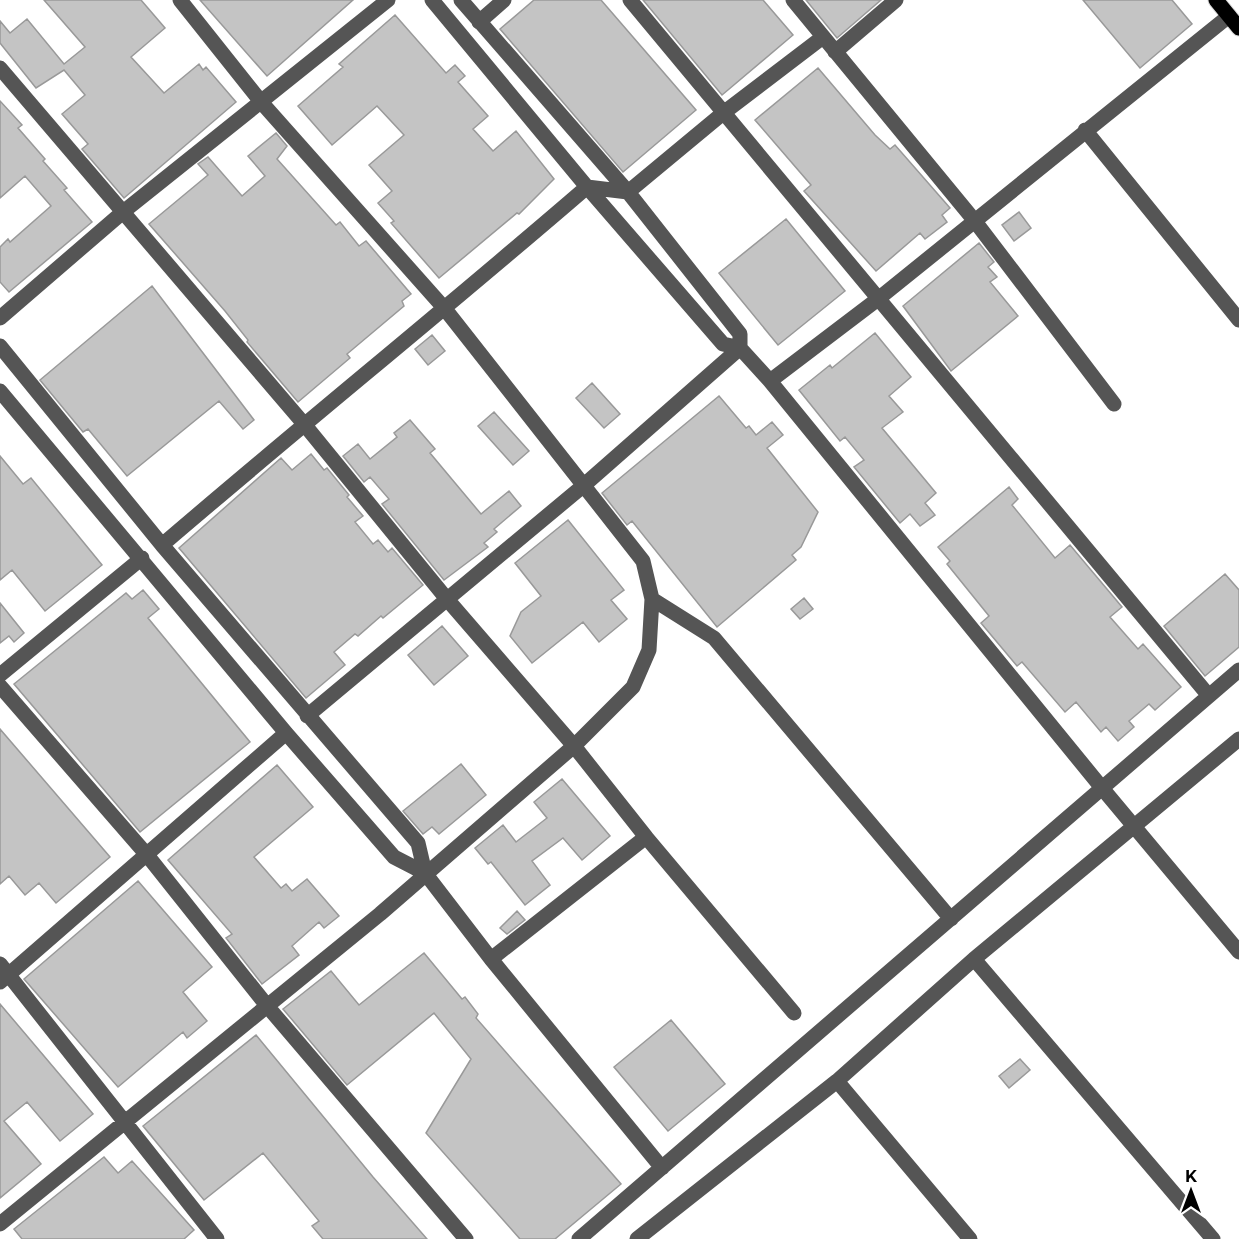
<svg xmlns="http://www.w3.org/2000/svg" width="1239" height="1239" font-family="Montserrat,sans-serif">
	<rect width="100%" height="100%" fill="#fff"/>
	<path fill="#c4c4c4" stroke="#999" stroke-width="1.5" d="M 44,0 L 141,0 L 165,28 L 131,57 L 164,93 L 199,64 L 203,70 L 206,67 L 236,102 L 124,198 L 82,149 L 88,144 L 62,114 L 85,95 L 64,70 L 36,88 L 0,43 L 0,21 L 10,33 L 27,19 L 64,64 L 85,47 Z
		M 200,0 L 353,0 L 267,76 Z
		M 534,0 L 601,0 L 696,110 L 623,172 L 500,29 Z
		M 643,0 L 763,0 L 793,35 L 722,95 Z
		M 806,0 L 881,0 L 837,38 Z
		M 1083,0 L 1172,0 L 1192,24 L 1140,68 Z
		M 395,15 L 446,73 L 455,65 L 465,76 L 458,82 L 488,116 L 473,129 L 493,151 L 516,131 L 554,179 L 519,214 L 517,213 L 439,278 L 391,223 L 394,221 L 378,203 L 392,191 L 369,165 L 404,135 L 377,106 L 332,145 L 298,106 L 343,67 L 339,64 Z
		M 818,68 L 875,135 L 890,149 L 895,145 L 950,208 L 942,215 L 947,222 L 925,239 L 920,233 L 876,271 L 804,191 L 811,185 L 755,120 Z
		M 0,101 L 22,125 L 18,128 L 45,159 L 43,161 L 67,188 L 64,190 L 92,222 L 9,292 L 0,282 L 0,247 L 8,239 L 10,242 L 51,206 L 25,176 L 0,198 Z
		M 276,133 L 287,146 L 277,159 L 336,225 L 340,222 L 359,246 L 366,241 L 411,294 L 402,301 L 404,306 L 347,354 L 350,358 L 298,402 L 247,342 L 248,340 L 225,311 L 149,224 L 208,175 L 198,164 L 208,157 L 242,196 L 265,176 L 248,156 Z
		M 1019,212 L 1031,228 L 1014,241 L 1002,225 Z
		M 786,219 L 845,291 L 778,345 L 719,273 Z
		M 979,243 L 994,262 L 988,267 L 997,277 L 990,282 L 1018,316 L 951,371 L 903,306 Z
		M 152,286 L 254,420 L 243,429 L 219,401 L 127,476 L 88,429 L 83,432 L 40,380 Z
		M 875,333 L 911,377 L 889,396 L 903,412 L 882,428 L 936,493 L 925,503 L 935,515 L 920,526 L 910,514 L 900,523 L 854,467 L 864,460 L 845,437 L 840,441 L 799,390 L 830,365 L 832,368 Z
		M 432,335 L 445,351 L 428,365 L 415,349 Z
		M 592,383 L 620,414 L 604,428 L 576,398 Z
		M 719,396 L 746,428 L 749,426 L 756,435 L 772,422 L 783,435 L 767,448 L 818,512 L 801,547 L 792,555 L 796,560 L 717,627 L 632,521 L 627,525 L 602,493 Z
		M 494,412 L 529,451 L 513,465 L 478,426 Z
		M 410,420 L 435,449 L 430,453 L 481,514 L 509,491 L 521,506 L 494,529 L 497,532 L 484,543 L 488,547 L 444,580 L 382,504 L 389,499 L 370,477 L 364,482 L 343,456 L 358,444 L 370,459 L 397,437 L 394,433 Z
		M 311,454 L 324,470 L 327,468 L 349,495 L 347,497 L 363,516 L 355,522 L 373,544 L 378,540 L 388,552 L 392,548 L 423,585 L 383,618 L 381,616 L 358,636 L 355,634 L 334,652 L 345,665 L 306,698 L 179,548 L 281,458 L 292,470 Z
		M 0,456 L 23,484 L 31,478 L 102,565 L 45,611 L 12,570 L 0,580 Z
		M 1009,487 L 1018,499 L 1012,505 L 1055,558 L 1070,545 L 1122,607 L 1110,617 L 1138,649 L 1143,644 L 1181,687 L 1155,710 L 1149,704 L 1129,721 L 1134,727 L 1118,741 L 1106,727 L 1101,732 L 1076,702 L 1065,712 L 1022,662 L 1017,666 L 981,623 L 989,616 L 947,564 L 950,561 L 938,547 Z
		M 568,520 L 624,590 L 611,600 L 627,619 L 599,642 L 583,622 L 532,663 L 510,636 L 521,612 L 541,596 L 515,563 Z
		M 1225,574 L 1239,590 L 1239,647 L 1205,676 L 1164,626 Z
		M 143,590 L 159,609 L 148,618 L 250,742 L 140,832 L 14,684 L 126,593 L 132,599 Z
		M 804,598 L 813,609 L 800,619 L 791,609 Z
		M 0,603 L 24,633 L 14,642 L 9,636 L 0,643 Z
		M 442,626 L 468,656 L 434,685 L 408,655 Z
		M 0,729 L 110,857 L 56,903 L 39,883 L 25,895 L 9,876 L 0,884 Z
		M 461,764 L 486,795 L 439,834 L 432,827 L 423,834 L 403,811 Z
		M 277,765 L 313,807 L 254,857 L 281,888 L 286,884 L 292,891 L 307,879 L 339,916 L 324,928 L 319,922 L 292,946 L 299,955 L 262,984 L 226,938 L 232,934 L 168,860 Z
		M 562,779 L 610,836 L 582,860 L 563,838 L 532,861 L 550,885 L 525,905 L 491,862 L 488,864 L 475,848 L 503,825 L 516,842 L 547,818 L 534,802 Z
		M 138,881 L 212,967 L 183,992 L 207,1021 L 187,1038 L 183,1032 L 118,1087 L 24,979 Z
		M 517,911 L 525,920 L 507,934 L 500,928 Z
		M 424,953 L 462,999 L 465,997 L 478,1014 L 476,1018 L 621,1184 L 555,1239 L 520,1239 L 426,1133 L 471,1059 L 434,1013 L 347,1085 L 283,1009 L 331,971 L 359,1005 Z
		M 0,1004 L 93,1114 L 60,1141 L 27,1102 L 4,1121 L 41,1164 L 0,1198 Z
		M 671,1020 L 725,1084 L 668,1131 L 614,1067 Z
		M 256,1035 L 373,1177 L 427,1239 L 323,1239 L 312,1226 L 319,1221 L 263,1153 L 204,1200 L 143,1126 Z
		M 1020,1059 L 1030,1070 L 1009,1088 L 999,1076 Z
		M 104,1157 L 118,1173 L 132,1161 L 194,1230 L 184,1239 L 22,1239 L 14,1229 Z"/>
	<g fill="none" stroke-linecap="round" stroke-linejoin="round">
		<g stroke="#dbdbdb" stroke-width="17">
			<path id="major" d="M 1216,0 L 1239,28"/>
		</g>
		<path stroke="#555" stroke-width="15" d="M 432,0 L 587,187 L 723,344 L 740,348 L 770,381 L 1102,788 L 1239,952
			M 630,0 L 1209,696
			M 793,0 L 974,220 L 1114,404
			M 479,22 L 504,0
			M 835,52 L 896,0
			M 0,68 L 304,424 L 446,598 L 574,746 L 646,837 L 794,1013
			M 1085,130 L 1239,320
			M 0,318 L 123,212 L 388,0
			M 0,346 L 162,545 L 418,843 L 425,873 L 491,959 L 662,1168
			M 770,381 L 878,299 L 1229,16
			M 0,391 L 286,733 L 394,857 L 425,873
			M 162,545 C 303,424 447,308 587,187 L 628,192 L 722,114 L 823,37
			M 652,599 L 714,638 L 951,919
			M 0,675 L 142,558
			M 0,686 L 147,855 L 268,1007 L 466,1239
			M 307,716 L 583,486 L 740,348 L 740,334 L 628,192 L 461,0
			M 491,959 L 646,837
			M 974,959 L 1213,1239
			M 0,964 L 217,1239
			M 0,982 L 286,733
			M 837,1081 L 970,1239
			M 0,1224 L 380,914 L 574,746 L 633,687 L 649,650 L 652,599 L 643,561 L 445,309 L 262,103 L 180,0
			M 579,1239 L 1239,670
			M 637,1239 L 837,1081 L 974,959 L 1239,739"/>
		<use href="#major" stroke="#000" stroke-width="15"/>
	</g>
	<g transform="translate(1191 1191)" stroke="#ffffff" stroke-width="4.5" paint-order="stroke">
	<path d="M0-4.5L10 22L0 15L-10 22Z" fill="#000000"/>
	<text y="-9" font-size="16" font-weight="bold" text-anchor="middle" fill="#000000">K</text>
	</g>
</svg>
